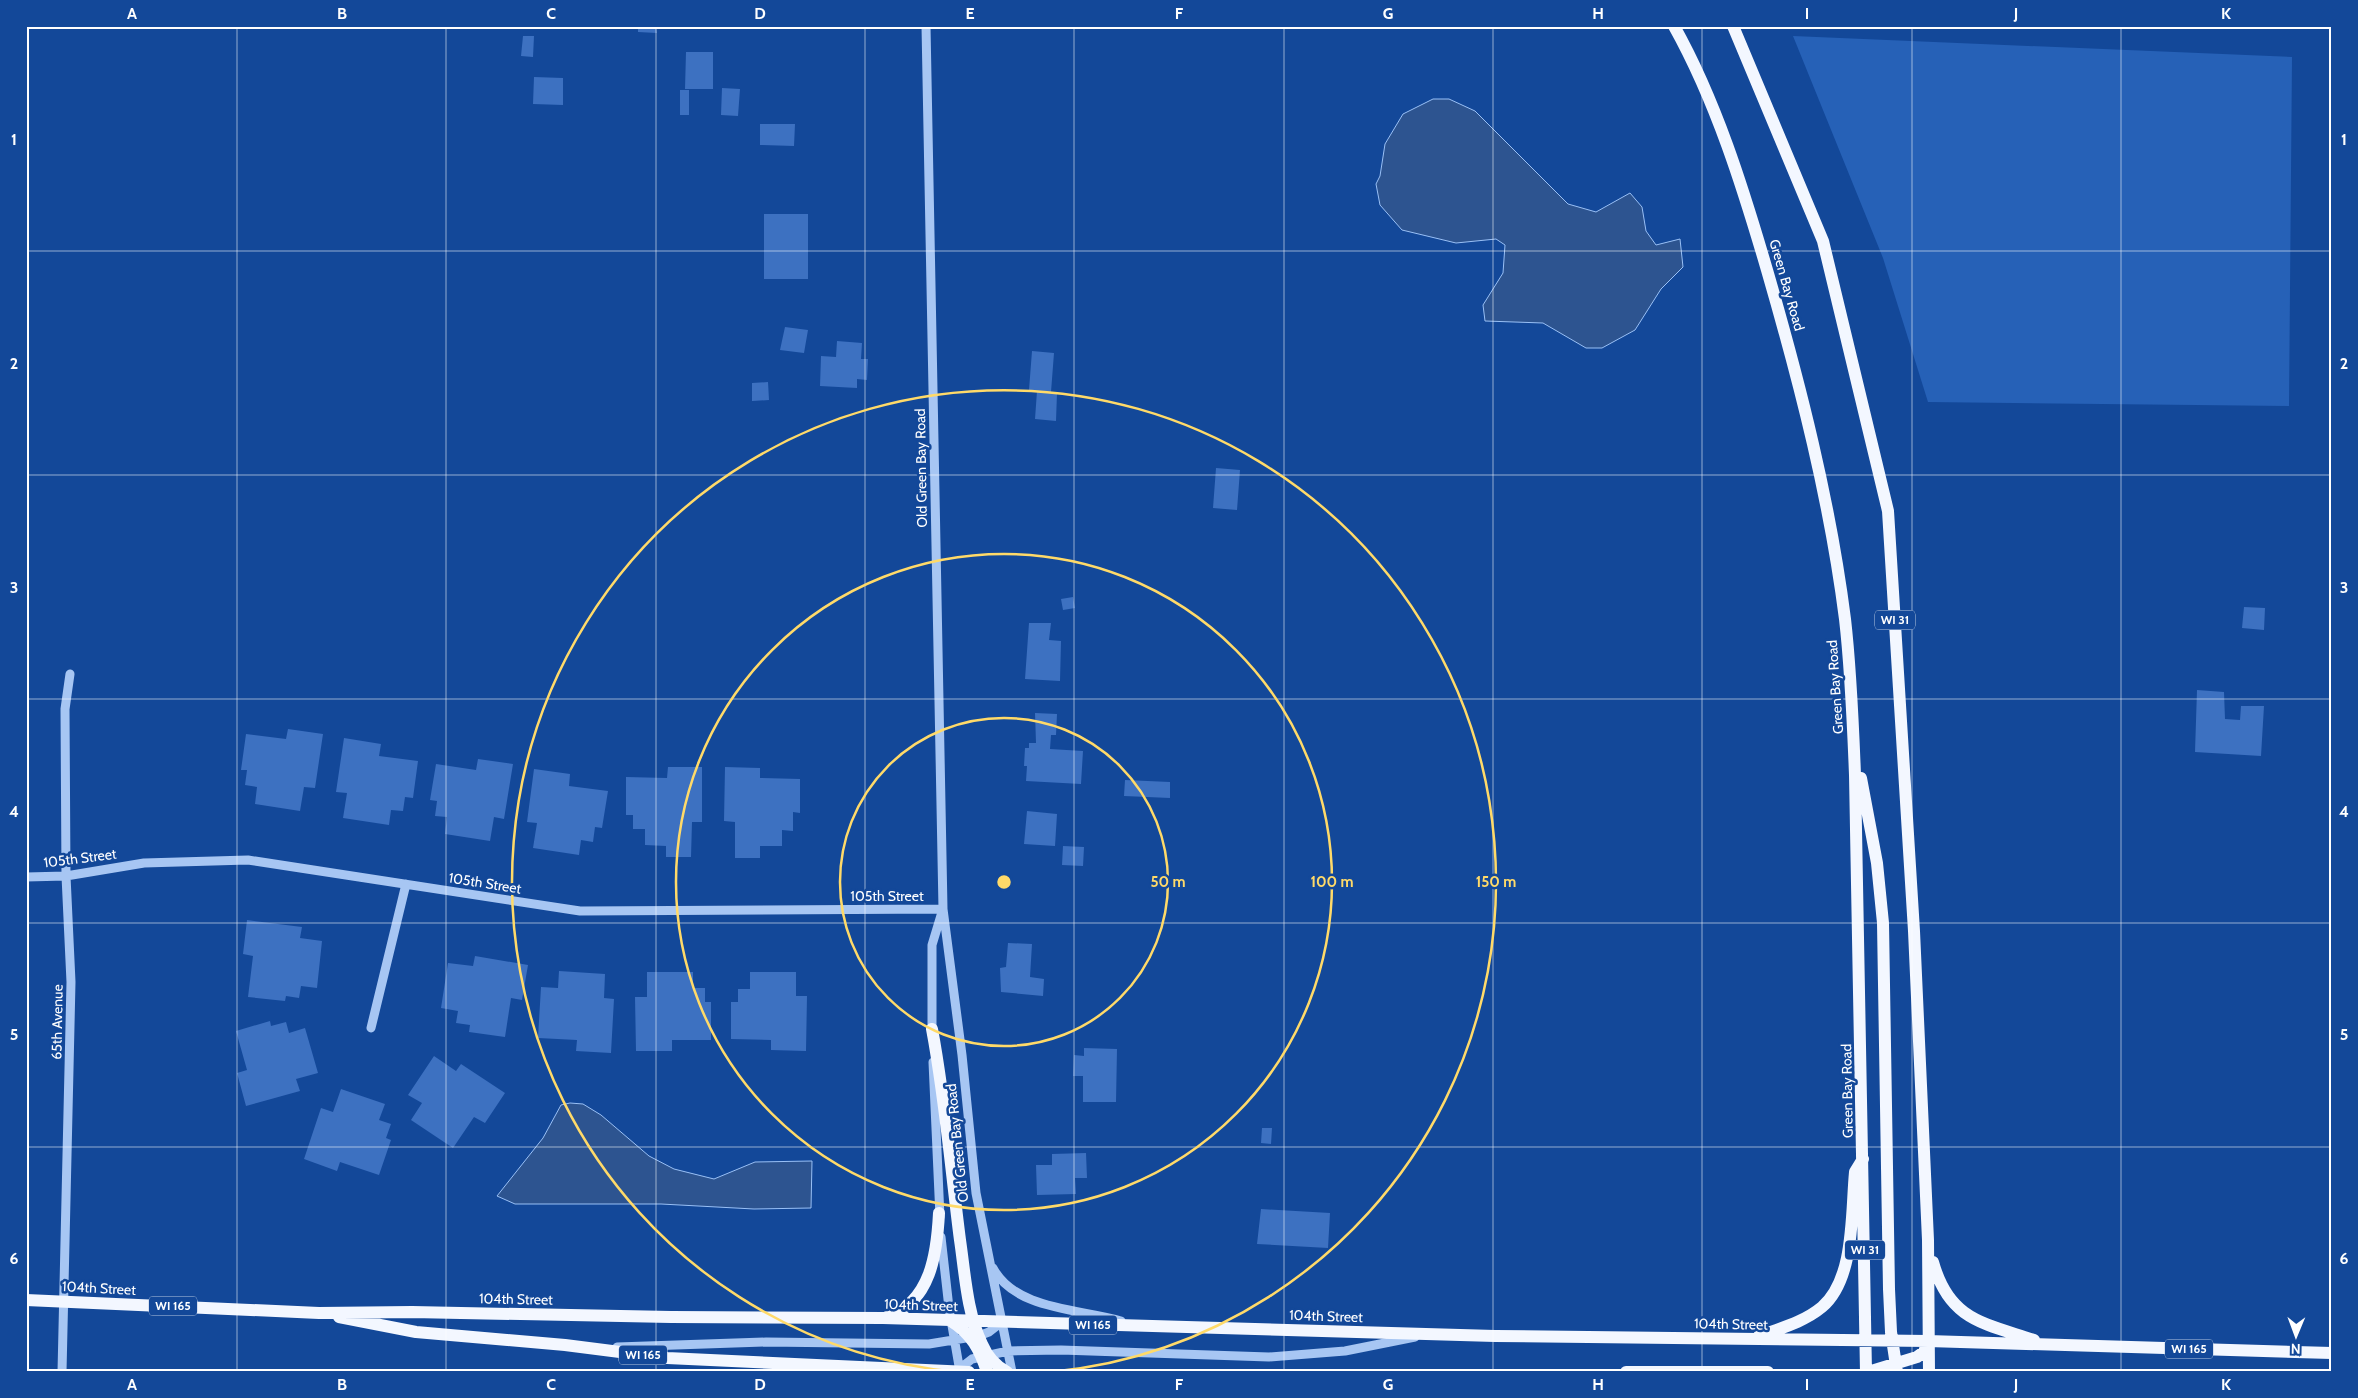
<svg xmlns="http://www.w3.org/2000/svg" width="2358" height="1398" font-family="Cabin,sans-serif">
	<rect width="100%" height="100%" fill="#134899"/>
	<path fill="#2661b7" d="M 1793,36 L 2292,57 L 2289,406 L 1928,402 L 1883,258 Z"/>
	<path fill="#2d5490" stroke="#99c0f6" d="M 1433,99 L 1449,99 L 1475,111 L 1568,204 L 1596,212 L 1630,193 L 1642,207 L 1646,231 L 1656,245 L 1680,239 L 1683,267 L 1661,289 L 1635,330 L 1602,348 L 1586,348 L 1543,323 L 1485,321 L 1483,305 L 1503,273 L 1505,245 L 1496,239 L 1456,243 L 1402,230 L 1380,205 L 1376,184 L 1380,176 L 1385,144 L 1403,114 Z
		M 570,1103 L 583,1104 L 601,1115 L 649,1156 L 674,1169 L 714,1179 L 755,1162 L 812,1161 L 811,1208 L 754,1209 L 661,1204 L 515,1204 L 497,1196 L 543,1138 L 561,1105 Z"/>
	<path fill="#3d71c1" d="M 638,26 L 656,26 L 657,33 L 638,32 Z
		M 523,36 L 534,36 L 533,57 L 521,56 Z
		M 686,52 L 713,52 L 713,89 L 685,89 Z
		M 534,77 L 563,78 L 563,105 L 533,104 Z
		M 722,88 L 740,89 L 738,116 L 721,115 Z
		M 680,90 L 689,90 L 689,115 L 680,115 Z
		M 760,124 L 795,124 L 794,146 L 760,145 Z
		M 764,214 L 808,214 L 808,279 L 764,279 Z
		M 785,327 L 808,330 L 804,353 L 780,350 Z
		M 837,341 L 862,343 L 861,359 L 868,359 L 867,380 L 857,379 L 857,388 L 820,386 L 821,356 L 836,357 Z
		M 1032,351 L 1054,353 L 1051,392 L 1057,393 L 1056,421 L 1035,419 L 1037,391 L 1029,390 Z
		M 768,382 L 769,400 L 752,401 L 752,383 Z
		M 1216,468 L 1240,470 L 1237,510 L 1213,508 Z
		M 1073,597 L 1075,608 L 1063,610 L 1061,599 Z
		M 2244,607 L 2265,608 L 2264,630 L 2242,628 Z
		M 1029,623 L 1051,623 L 1049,640 L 1061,641 L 1060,681 L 1025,679 Z
		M 2197,690 L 2224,692 L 2225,719 L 2240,720 L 2241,706 L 2264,706 L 2261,756 L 2195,752 Z
		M 1035,713 L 1057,714 L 1056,735 L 1051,735 L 1050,749 L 1083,751 L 1081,784 L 1026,781 L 1027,766 L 1024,766 L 1025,748 L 1029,748 L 1029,743 L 1036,743 Z
		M 288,729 L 323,734 L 315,788 L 304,787 L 300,811 L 255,804 L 257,787 L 245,785 L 247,770 L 241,770 L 246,734 L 286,739 Z
		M 344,738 L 381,744 L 379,756 L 418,761 L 413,798 L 405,797 L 403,811 L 391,810 L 389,825 L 343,818 L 347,793 L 336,792 Z
		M 478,759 L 513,764 L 504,819 L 494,817 L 490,841 L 445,834 L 447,817 L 435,816 L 437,801 L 430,800 L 436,764 L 476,770 Z
		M 668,767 L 702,767 L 702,822 L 692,822 L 691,857 L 666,857 L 666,846 L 645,845 L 645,829 L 633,829 L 633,815 L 626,815 L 626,777 L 667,778 Z
		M 725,767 L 760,768 L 760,778 L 800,779 L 800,813 L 793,812 L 793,831 L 782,830 L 782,846 L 760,846 L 760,858 L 735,858 L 735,822 L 724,821 Z
		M 534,769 L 570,774 L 569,786 L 608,791 L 602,828 L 595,827 L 593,842 L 581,840 L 579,855 L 533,848 L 537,823 L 527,822 Z
		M 1125,780 L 1170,782 L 1170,798 L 1124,796 Z
		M 1027,811 L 1057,814 L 1055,846 L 1024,844 Z
		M 1063,846 L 1084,847 L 1083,866 L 1062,865 Z
		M 247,920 L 302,927 L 300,938 L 322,941 L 317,988 L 301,986 L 299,998 L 286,996 L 285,1001 L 248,997 L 253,956 L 243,954 Z
		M 1008,943 L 1032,944 L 1030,977 L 1044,979 L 1043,996 L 1001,992 L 1000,968 L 1006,967 Z
		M 475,956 L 528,965 L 522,1000 L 511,998 L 505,1037 L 469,1032 L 470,1025 L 456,1023 L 458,1011 L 441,1008 L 448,963 L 473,966 Z
		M 559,971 L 605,974 L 604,998 L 614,999 L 611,1053 L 576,1051 L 577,1040 L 538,1038 L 541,987 L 558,988 Z
		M 647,972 L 693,972 L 693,988 L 705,988 L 705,1002 L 711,1002 L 711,1040 L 672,1040 L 672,1051 L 636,1051 L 635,997 L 647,997 Z
		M 750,972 L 796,972 L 796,996 L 807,996 L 806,1051 L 771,1050 L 771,1040 L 731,1039 L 731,1002 L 738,1002 L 738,989 L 750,989 Z
		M 270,1021 L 271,1026 L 286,1022 L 289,1033 L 305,1028 L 318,1073 L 296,1079 L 300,1091 L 246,1106 L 237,1073 L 247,1070 L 236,1031 Z
		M 1084,1048 L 1117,1049 L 1116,1102 L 1083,1102 L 1083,1076 L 1073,1076 L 1074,1055 L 1084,1056 Z
		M 434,1056 L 456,1071 L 461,1064 L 505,1093 L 485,1123 L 474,1117 L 453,1148 L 411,1120 L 422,1103 L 408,1095 Z
		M 341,1089 L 385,1104 L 379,1120 L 391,1124 L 386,1138 L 391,1140 L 379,1175 L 340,1162 L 337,1171 L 304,1159 L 321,1108 L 333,1112 Z
		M 1262,1128 L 1272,1128 L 1271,1144 L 1261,1143 Z
		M 1086,1153 L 1087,1178 L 1075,1178 L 1076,1194 L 1037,1195 L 1036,1165 L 1052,1165 L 1052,1154 Z
		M 1261,1209 L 1330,1213 L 1328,1248 L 1257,1244 Z"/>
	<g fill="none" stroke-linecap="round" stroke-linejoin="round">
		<path stroke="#a7c6f3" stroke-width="9" d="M 926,26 L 943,909 L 962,1055 L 976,1193 L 1012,1372
			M 26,877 L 66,876 L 144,863 L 248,860 L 580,911 L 943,909
			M 371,1028 L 406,884
			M 932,1034 L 932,945 L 942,912
			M 933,1062 L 940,1217
			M 941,1237 L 949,1308 L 960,1372
			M 993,1268 C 1015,1310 1080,1309 1121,1321
			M 617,1347 L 766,1342 L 929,1344 L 978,1336 L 989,1332 L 1002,1322
			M 801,1369 L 817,1372
			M 62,1372 L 71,982 L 66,876 L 65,709 L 70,674
			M 960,1372 L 963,1366 L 972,1359 L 1008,1351 L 1061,1350 L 1269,1357 L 1345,1351 L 1415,1337"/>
		<path stroke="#f3f7ff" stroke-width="12" d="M 1674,26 C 1716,101 1743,188 1767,270 C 1800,384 1830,501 1845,619 C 1851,671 1853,723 1855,775 L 1866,1372
			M 1733,26 L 1823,241 L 1888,511 L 1914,931 L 1928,1240 L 1929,1372
			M 1861,778 L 1877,863 L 1883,923 L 1889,1289 L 1891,1332 L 1897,1372
			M 932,1029 C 945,1098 951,1170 960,1240 C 965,1274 967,1313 982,1344 C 987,1356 996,1366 1007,1372
			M 1933,1262 C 1949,1320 1983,1323 2034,1340
			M 26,1300 L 319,1313 L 412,1312 L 671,1317 L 883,1318 L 1495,1336 L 1928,1341 L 2332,1353
			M 339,1317 L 416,1332 L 565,1345 L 667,1358 L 969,1372
			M 887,1317 C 931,1302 937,1253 939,1213
			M 951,1321 C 971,1333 980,1350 987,1372
			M 1759,1336 C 1781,1328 1804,1322 1822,1307 C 1855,1279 1851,1213 1855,1172 L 1863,1159
			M 1626,1372 L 1768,1372
			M 1868,1372 L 1917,1357 L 1924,1352 L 1928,1341"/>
	</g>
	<path fill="none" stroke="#fff" stroke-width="1" stroke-opacity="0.55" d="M 237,26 L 237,1372M 446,26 L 446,1372M 656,26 L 656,1372M 865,26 L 865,1372M 1074,26 L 1074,1372M 1284,26 L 1284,1372M 1493,26 L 1493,1372M 1702,26 L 1702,1372M 1912,26 L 1912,1372M 2121,26 L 2121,1372M 26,251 L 2332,251M 26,475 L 2332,475M 26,699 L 2332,699M 26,923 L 2332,923M 26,1147 L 2332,1147"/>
	<g fill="none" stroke="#ffda69" stroke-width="2.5">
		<circle cx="1004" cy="882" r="164"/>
		<circle cx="1004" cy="882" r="328"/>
		<path d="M957 1372A492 492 0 1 1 1051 1372"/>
	</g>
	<g text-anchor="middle" stroke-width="5" stroke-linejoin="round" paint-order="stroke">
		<g fill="#134899" stroke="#b8c8e0" stroke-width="1">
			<rect x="1875" y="610.5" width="40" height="19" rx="4"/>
			<rect x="1845" y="1240.5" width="40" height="19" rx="4"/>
			<rect x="149" y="1296.5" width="48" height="19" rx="4"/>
			<rect x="1069" y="1315.5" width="48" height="19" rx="4"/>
			<rect x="2165" y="1339.5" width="48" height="19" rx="4"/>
			<rect x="619" y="1345.5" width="48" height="19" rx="4"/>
		</g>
		<g font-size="12" font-weight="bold" fill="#fff">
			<text x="1895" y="624">WI 31</text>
			<text x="1865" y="1254">WI 31</text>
			<text x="173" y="1310">WI 165</text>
			<text x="1093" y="1329">WI 165</text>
			<text x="2189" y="1353">WI 165</text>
			<text x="643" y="1359">WI 165</text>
		</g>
		<g font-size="14" fill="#fff" stroke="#134899">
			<text transform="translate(1787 285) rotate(74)" y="5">Green Bay Road</text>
			<text transform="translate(921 468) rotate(-91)" y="5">Old Green Bay Road</text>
			<text transform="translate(1835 687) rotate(-94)" y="5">Green Bay Road</text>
			<text transform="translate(80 858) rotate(-7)" y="5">105th Street</text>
			<text transform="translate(485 883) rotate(9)" y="5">105th Street</text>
			<text x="887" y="901">105th Street</text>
			<text transform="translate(57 1022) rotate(-89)" y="5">65th Avenue</text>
			<text transform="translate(1847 1091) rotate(-91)" y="5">Green Bay Road</text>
			<text transform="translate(957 1143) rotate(-96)" y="5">Old Green Bay Road</text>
			<text transform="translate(99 1288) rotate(3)" y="5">104th Street</text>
			<text transform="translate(516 1299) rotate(1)" y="5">104th Street</text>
			<text transform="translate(921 1305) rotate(2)" y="5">104th Street</text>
			<text transform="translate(1326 1316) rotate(2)" y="5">104th Street</text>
			<text transform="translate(1731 1324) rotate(1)" y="5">104th Street</text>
		</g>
	</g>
	<circle cx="1004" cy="882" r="8" fill="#ffda69" stroke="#134899" stroke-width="2.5"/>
	<g font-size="15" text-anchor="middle" font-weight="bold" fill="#ffda69" stroke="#134899" stroke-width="5" stroke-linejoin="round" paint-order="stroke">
		<text x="1168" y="887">50 m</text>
		<text x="1332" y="887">100 m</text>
		<text x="1496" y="887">150 m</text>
	</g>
	<rect width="2358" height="1398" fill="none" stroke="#134899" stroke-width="55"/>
	<g transform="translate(2296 1336) rotate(181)" stroke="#134899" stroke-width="4" paint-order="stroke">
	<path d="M0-4L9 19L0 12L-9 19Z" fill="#ffffff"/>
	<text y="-8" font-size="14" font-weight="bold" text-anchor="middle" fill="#ffffff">N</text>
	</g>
	<rect x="28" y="28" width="2302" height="1342" fill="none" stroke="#fff" stroke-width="2"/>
	<g font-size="16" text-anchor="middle" font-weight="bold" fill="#fff">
		<text x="132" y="19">A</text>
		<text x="342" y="19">B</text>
		<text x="551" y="19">C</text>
		<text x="760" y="19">D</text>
		<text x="970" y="19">E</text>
		<text x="1179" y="19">F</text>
		<text x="1388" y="19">G</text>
		<text x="1598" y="19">H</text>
		<text x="1807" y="19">I</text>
		<text x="2016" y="19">J</text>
		<text x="2226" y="19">K</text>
		<text x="14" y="145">1</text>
		<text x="2344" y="145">1</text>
		<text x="14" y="369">2</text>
		<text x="2344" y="369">2</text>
		<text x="14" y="593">3</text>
		<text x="2344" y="593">3</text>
		<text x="14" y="817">4</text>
		<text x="2344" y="817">4</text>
		<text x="14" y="1040">5</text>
		<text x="2344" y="1040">5</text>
		<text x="14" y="1264">6</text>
		<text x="2344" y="1264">6</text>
		<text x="132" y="1390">A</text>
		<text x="342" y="1390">B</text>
		<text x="551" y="1390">C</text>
		<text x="760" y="1390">D</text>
		<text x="970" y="1390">E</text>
		<text x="1179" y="1390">F</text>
		<text x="1388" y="1390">G</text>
		<text x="1598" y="1390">H</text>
		<text x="1807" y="1390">I</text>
		<text x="2016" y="1390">J</text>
		<text x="2226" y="1390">K</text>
	</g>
</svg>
